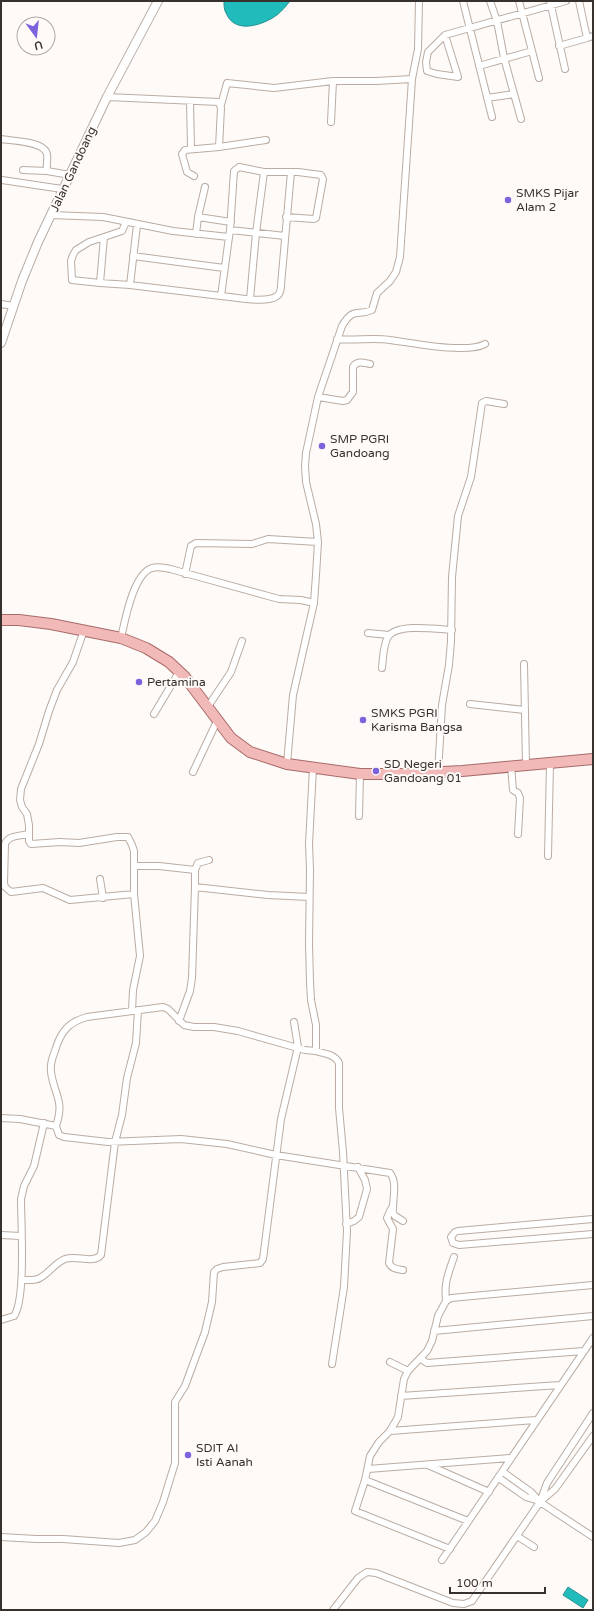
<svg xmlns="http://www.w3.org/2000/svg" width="594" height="1611" font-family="'Varela Round',sans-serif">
	<rect width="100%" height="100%" fill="#fdfaf8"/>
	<path fill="#22bbbc" stroke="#289291" d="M 224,1 L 290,1 C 286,6 282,11 277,15 C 263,25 235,35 226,13 C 224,10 224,5 224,1 Z
		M 568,1587 L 588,1600 L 583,1608 L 563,1595 Z"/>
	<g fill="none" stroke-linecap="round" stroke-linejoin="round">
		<g stroke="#baaca2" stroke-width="8">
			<path id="minor" d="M 463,1 L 492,117
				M 490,1 L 497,21 L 504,58 L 521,119
				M 519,1 L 539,78
				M 550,1 L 565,69
				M 579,1 L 587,38 L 593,36
				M 445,35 L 458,77 L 437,74 L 427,71 L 426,62 L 428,52 L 445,35 L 566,1
				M 559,46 L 587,38
				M 479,66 L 532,51
				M 412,79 L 418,49 L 419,1
				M 107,97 L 219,102 L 221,108 L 219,147
				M 487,98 L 514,94
				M 190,101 L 191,148
				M 221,105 L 227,83 L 274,88 L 333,81 L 376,81 L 412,79 L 400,257 L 396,272 L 390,281 L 377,293 L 372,310 C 357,317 354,306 342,326 L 318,397 L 306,453 L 305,466 L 306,482 L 316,524 L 318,542 L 316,575 L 314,603 L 293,695 L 287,764
				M 331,122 L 333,81
				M 1,139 C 11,141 46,141 47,155 C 48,160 46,165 47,171
				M 23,170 L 47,171 L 70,175
				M 194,176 L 187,172 L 182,154 L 185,150 L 219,147 L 266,140
				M 2,180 L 62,189
				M 51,215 L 103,217 L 173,231 L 229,237 L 230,230 L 285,236
				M 198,217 L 205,187
				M 126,222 L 122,231 L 89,242 L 76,250 L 73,255 L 71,261 L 72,280 L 100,283 L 130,285 L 221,296
				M 230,230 L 234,171 L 239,167 L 264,172
				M 196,234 L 198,217 L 231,222
				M 229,237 L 221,296 C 234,297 266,304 277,296 C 280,294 281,289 281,285 L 291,172
				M 133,256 L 224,268
				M 100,283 L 104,237
				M 130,285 L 137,225
				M 250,299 L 256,233 L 264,172 L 298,172 L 321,175 L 323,179 L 316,218 L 314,219 L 286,217
				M 1,304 L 14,306
				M 337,339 C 355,341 373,337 390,340 C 412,343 467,354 485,344
				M 318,397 L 343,401 L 347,400 L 353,392 L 353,367 C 357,360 364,363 370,364
				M 185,574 L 191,546 L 196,543 L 252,544 L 268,539 L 318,542
				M 84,630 L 73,662 L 57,690 L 49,711 L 39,744 L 21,789 L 20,800 L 22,807 L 27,814 L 29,825 L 29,841 L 31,844 L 60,842 L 79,843 L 117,837 L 128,837 L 132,845 L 134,851 L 134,894
				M 368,633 L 389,635
				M 121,638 C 125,621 133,574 152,568 C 159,566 167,568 174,570 L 279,599 L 301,600 L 314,603
				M 524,664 L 526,765
				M 382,668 C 383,659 383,645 388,637 C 396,623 437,629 452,630
				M 470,704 L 525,710
				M 207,708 L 231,672 L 242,641
				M 154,714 L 179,672
				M 511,766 L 513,790 L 518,793 L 520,798 L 518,834
				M 193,772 L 217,721
				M 438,773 L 442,705 L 449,665 L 451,641 L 452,577 L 458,516 L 471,477 L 482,403 L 486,401 L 504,404
				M 359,816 L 360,774
				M 29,834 C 21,836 8,835 5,844 L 4,883 L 5,887 L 11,892 L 43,888 L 70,900 L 134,894 L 140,956 L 133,990 L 132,1011
				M 548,856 L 550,763
				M 135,866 L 159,866 L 195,870 L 195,887
				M 195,870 L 198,863 L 209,860
				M 100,879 L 103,898
				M 179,1021 L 190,991 L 192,978 L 195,887 L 268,895 L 309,897
				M 316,1051 C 324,1054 335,1054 339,1063 L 339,1108 L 343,1152 L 347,1231 L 344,1287 L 332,1364
				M 1,1118 L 20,1119 L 56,1126 L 59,1135 L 64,1137 L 108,1142 L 181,1139 L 227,1144 L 276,1155 L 390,1173 C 398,1183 392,1200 393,1213 L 395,1216 L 403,1221
				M 56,1126 C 65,1100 54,1095 51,1072 C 50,1064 52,1058 55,1051 C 60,1033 68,1022 87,1017 L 163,1007 L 168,1009 L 184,1025 L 194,1027 L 214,1027 L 238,1031 L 305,1050 L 316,1051 L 316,1025 L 311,1000 L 310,982 L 309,944 L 310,870 L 309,844 L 313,768
				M 393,1206 L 390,1211 L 387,1218 L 393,1229 L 389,1263 C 392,1269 397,1269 403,1270
				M 593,1219 L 458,1231 L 455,1232 L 451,1237 L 453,1243 L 459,1245 L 593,1234
				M 346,1224 L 354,1221 L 359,1217 L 367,1189 L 365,1180 L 358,1167
				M 1,1235 L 21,1236
				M 22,1280 C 28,1280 35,1281 40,1278 C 49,1273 55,1263 65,1259 C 77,1255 93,1264 101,1255 L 115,1142 L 122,1115 L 127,1078 L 136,1043 L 138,1010
				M 446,1301 C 444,1283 448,1274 454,1257
				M 1,1320 L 14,1316 C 26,1300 21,1222 21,1199 L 24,1186 L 34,1166 L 44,1123
				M 434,1331 L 593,1316
				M 421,1359 L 427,1363 L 584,1351
				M 390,1362 L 408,1371
				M 401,1396 L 560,1385
				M 390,1431 L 536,1420
				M 428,1465 L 489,1492
				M 368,1469 L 511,1458
				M 503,1472 L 531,1492 L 540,1502 L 593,1537
				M 499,1478 L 526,1497 L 539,1501
				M 365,1480 L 468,1521
				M 541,1501 L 555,1489 L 593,1436
				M 517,1536 L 534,1547
				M 1,1537 L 36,1539 L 63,1539 L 119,1543 L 135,1540 L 146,1532 L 155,1521 L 163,1502 L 175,1463 L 175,1402 L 185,1386 L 205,1332 L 212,1302 L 214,1272 L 217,1269 L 223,1267 L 260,1263 L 263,1259 L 281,1119 L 298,1047 L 294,1022
				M 450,1549 L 355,1511 L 365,1480 L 370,1456 L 379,1442 L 390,1431 L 398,1417 L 404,1379 L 408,1371 L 427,1351 L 432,1341 L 438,1316 L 446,1301 L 451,1298 L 593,1285
				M 442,1560 L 593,1338
				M 333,1610 L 358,1578 L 367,1572 L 376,1573 L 453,1603 L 464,1604 L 472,1601 L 540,1502 L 547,1483 L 593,1413"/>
		</g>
		<g stroke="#baaca2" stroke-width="10">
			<path id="tertiary" d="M 1,343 L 22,281 L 38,242 L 107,97 L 158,1"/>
		</g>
		<g stroke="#a96b68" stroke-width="12">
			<path id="primary" d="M 1,620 L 19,620 L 51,624 L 121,638 L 146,648 L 169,662 L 185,677 L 231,738 L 250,752 L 287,764 L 360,774 L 404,774 L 462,771 L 593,759"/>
		</g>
		<use href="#minor" stroke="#fff" stroke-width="6"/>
		<use href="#tertiary" stroke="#fff" stroke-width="8"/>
		<use href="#primary" stroke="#f1b9b8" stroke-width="10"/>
	</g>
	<g fill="#7c62dd" stroke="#fdfaf8" stroke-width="1.5">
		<circle cx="508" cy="200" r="4"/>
		<circle cx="322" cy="446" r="4"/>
		<circle cx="139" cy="682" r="4"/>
		<circle cx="363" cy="720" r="4"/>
		<circle cx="376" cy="771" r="4"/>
		<circle cx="188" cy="1455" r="4"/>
	</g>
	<g text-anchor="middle" stroke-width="4" stroke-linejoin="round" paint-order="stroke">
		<g font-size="12" fill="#37312e" stroke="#fdfaf8">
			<text transform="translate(73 169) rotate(-65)" y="4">Jalan Gandoang</text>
		</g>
		<g font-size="12" fill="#37312e" stroke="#fdfaf8" text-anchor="start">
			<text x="516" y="197">SMKS Pijar<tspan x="516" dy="14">Alam 2</tspan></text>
			<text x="330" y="443">SMP PGRI<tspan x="330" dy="14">Gandoang</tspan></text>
			<text x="147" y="686">Pertamina</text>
			<text x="371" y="717">SMKS PGRI<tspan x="371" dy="14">Karisma Bangsa</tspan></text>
			<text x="384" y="768">SD Negeri<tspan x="384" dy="14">Gandoang 01</tspan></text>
			<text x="196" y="1452">SDIT Al<tspan x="196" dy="14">Isti Aanah</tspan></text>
		</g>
	</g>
	<rect width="594" height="1611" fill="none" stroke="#37312e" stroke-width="4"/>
	<g transform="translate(36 36) rotate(165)"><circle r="19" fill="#fdfaf8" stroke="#aeaaa7"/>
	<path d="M0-3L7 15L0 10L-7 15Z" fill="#7c62dd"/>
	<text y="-6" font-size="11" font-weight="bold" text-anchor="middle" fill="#37312e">U</text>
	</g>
	<path d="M450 1587v6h95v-6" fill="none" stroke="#37312e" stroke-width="2"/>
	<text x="456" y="1587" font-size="12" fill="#37312e" stroke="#fdfaf8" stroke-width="3" paint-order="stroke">100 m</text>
</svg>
